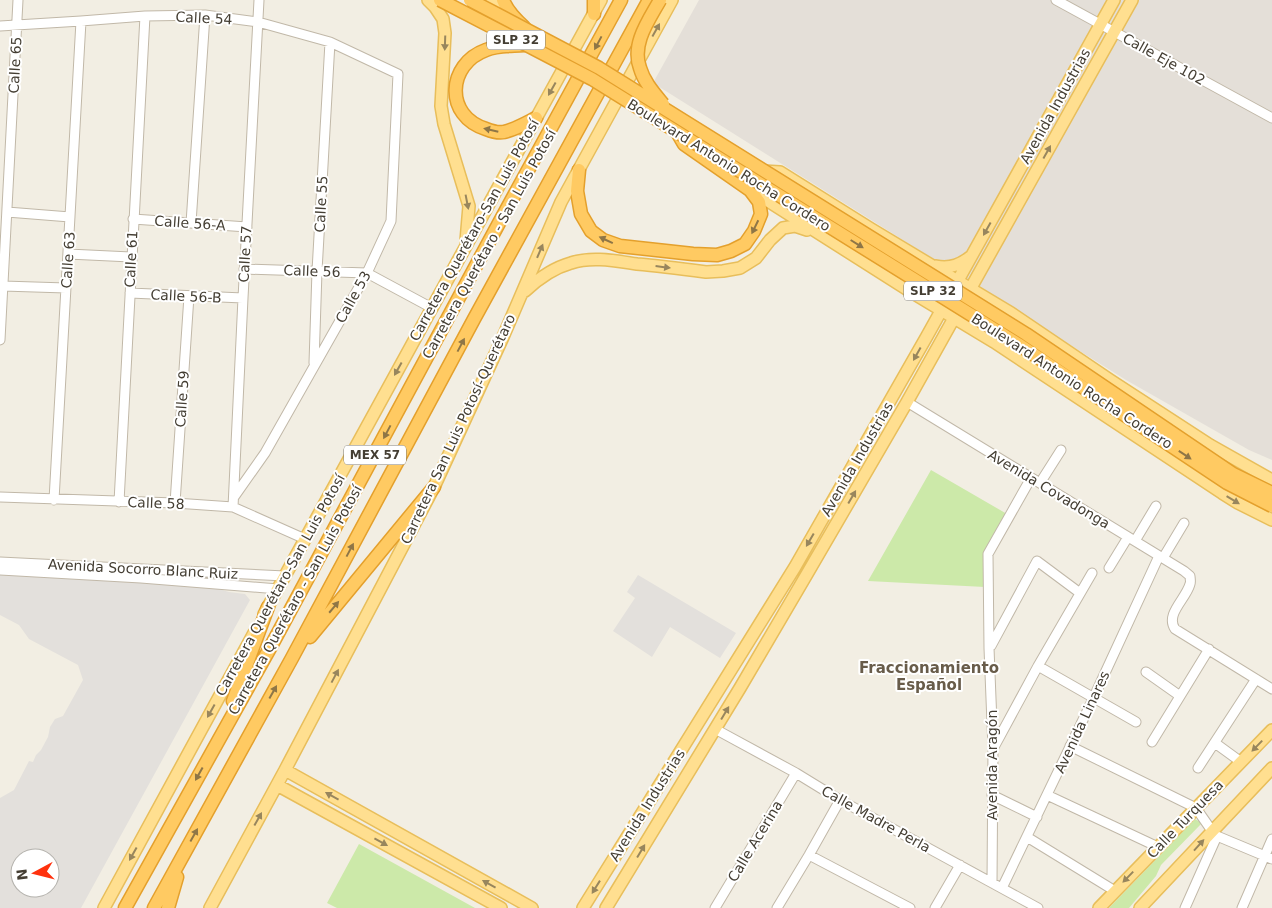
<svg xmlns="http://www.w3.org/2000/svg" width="1272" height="908" font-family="'DejaVu Sans',sans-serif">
	<rect width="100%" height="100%" fill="#f2eee3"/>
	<path fill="#e4dfd8" d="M 699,0 L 1272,0 L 1272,460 L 1249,450 L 1126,380 L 653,83 Z"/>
	<path fill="#cce9a9" d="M 931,470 L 1007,514 L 984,554 L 985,587 L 868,581 Z
		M 1195,819 L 1202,823 L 1161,865 L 1156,876 L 1129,908 L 1109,908 Z
		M 359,844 L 475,908 L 337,908 L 327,903 Z"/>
	<path fill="#e3e0dc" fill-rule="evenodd" d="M 0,575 L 212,587 L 229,592 L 245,594 L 250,600 L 81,908 L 0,908 L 0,798 L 14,790 L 29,761 L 33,762 L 36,755 L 41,750 L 48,737 L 50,727 L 55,719 L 63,716 L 83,680 L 78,665 L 29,639 L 19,625 L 0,615 ZM 20,858 L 50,858 L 50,888 L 20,888 Z
		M 638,575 L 736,633 L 720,658 L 670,627 L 652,657 L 613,631 L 635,598 L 627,592 Z"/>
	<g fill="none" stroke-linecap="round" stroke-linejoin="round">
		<g stroke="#c1b8a8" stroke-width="11">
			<path id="minor" d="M 1056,0 L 1272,118
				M 0,26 L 81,21 L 145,16 L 205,15 L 258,22 L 330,42 L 398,74 L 391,221 L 367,273 L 265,453 L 234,497
				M 7,212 L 70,217
				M 133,219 L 247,227
				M 191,223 L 205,15
				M 68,254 L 131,257
				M 244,269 L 367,273 L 432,308
				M 3,286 L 66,288
				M 130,293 L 243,298
				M 0,340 L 18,0
				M 314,363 L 317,271 L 330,42
				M 907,402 L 1184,571 L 1190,576 C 1190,578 1191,582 1190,584 C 1186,599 1165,614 1175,629 L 1272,689
				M 1040,483 L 1061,450
				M 0,497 L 175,503 L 233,507 L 305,539
				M 54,500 L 81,21
				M 119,502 L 145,16
				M 175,503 L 189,296
				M 233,507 L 243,298 L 259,0
				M 1135,541 L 1156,506
				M 1163,558 L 1184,523
				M 0,562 L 285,576
				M 1109,568 L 1128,537
				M 0,570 L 141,578 L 278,589
				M 991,646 L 1037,561 L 1080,593
				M 1038,666 L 1136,722
				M 1146,672 L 1180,696
				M 715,729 L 796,773 L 840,800 L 1038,908
				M 1152,742 L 1209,649
				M 1215,743 L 1241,762
				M 1070,746 L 1196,808 L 1212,831 L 1217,836 L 1272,859
				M 993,749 L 1038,666 L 1092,573
				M 1198,768 L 1256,679
				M 992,795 L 1037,817
				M 1047,795 L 1158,847
				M 1027,837 L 1115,891
				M 809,855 L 910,908
				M 992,883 L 993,749 L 989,648 L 988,554 L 1031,478
				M 1002,888 L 1093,699 L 1159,556
				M 715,908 L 796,773
				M 777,908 L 809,855 L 840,800
				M 935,908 L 960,865
				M 1185,908 L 1217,836
				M 1242,908 L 1272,839"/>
		</g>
		<g stroke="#e8be5b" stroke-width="14">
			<path id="major" d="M 428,0 L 435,7 L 443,19 L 445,33 L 441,106 L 444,124 L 469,206 L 466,241
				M 488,0 L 508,16
				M 763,171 L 780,172 L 871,229 L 1011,313 L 1110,380 L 1210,445 L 1272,480
				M 752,191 L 913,293 L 994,342 L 1222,493 L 1238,503 L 1272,520
				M 936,266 C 949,269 960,265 970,257
				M 525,291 C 539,278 553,268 571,263 C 592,256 616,261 637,264 C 660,266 683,269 706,272 L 723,271 L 740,268 L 756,258 L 770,240 L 783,228 L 795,226 L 807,230
				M 264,614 L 601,0
				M 285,770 L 532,908
				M 277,785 L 501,908
				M 104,908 L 254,633
				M 210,908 L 285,770 L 434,487 L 503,337 L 561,202 L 672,0
				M 583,908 L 795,567 L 927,336 L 1114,0
				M 606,908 L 740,688 L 807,574 L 907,402 L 1132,0
				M 1099,908 L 1272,730
				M 1140,908 L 1272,768"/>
		</g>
		<g stroke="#e4a02c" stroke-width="15">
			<path id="highway" d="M 503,0 C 507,11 515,19 524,27
				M 594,14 L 594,0
				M 524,45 C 512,46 497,45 486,50 C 447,64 444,116 486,129 C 491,131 499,133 504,132 C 516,129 526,123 536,118
				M 579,170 L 577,191 L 581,214 L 591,231 L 603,240 L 620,246 L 693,254 L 717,255 L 731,251 L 745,244 L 754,231 L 761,214 L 759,202 L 750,190 L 684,144 L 677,132
				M 310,637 L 434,487
				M 233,701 L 268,607
				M 125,908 L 270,648 L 499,223 L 621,0
				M 154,908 L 292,658 L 474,319 L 649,0
				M 168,908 L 177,877"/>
		</g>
		<use href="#minor" stroke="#fff" stroke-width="9"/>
		<use href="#major" stroke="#ffdf90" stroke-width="11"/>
		<use href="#highway" stroke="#ffca62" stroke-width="12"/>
		<g stroke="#e4a02c" stroke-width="15" stroke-linecap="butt">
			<path id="highway-bridge" d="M 440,0 L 592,79 L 1018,344 L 1227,483 L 1272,506
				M 470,0 L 599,68 L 1026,334 L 1233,474 L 1272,493
				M 660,0 C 649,20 631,44 640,68 C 644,82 654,93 663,104"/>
		</g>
		<use href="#highway-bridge" stroke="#ffca62" stroke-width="12"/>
	</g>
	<defs><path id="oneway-solid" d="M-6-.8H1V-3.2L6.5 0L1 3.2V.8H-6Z" transform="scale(1.25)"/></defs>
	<g fill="#98865d">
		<use href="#oneway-solid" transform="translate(656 30) rotate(-61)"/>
		<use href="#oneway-solid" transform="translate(445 43) rotate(92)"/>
		<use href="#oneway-solid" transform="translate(552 89) rotate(119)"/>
		<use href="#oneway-solid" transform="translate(1047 152) rotate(-61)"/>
		<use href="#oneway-solid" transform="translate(467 202) rotate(79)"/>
		<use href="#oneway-solid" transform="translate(987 229) rotate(119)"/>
		<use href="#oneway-solid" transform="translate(540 251) rotate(-67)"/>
		<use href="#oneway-solid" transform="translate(663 267) rotate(7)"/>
		<use href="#oneway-solid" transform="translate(917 354) rotate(119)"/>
		<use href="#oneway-solid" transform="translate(398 369) rotate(119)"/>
		<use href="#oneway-solid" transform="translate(852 497) rotate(-60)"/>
		<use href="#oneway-solid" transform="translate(1233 500) rotate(31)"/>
		<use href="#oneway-solid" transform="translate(810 540) rotate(120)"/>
		<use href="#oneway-solid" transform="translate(335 676) rotate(-62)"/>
		<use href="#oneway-solid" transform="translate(211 711) rotate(119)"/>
		<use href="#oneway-solid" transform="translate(725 713) rotate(-59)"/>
		<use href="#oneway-solid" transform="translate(1257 746) rotate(134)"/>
		<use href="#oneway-solid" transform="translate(332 796) rotate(-151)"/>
		<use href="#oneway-solid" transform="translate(258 819) rotate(-61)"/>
		<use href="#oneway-solid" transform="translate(381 842) rotate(29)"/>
		<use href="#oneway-solid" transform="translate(1199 845) rotate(-48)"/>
		<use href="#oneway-solid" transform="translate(641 851) rotate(-59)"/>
		<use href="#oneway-solid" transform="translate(133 854) rotate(119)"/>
		<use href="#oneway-solid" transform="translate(1128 877) rotate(134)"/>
		<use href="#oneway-solid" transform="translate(489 884) rotate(-151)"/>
		<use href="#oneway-solid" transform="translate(596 887) rotate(122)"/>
	</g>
	<g fill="#8f7646">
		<use href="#oneway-solid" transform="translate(598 43) rotate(118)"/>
		<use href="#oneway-solid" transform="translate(491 130) rotate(-167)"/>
		<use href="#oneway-solid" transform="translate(755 227) rotate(116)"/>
		<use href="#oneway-solid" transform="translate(606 240) rotate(-155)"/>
		<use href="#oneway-solid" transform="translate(857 244) rotate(32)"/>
		<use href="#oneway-solid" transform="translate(461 345) rotate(-62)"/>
		<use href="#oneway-solid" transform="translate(387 432) rotate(118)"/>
		<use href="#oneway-solid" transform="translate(1185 455) rotate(34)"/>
		<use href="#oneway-solid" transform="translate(350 550) rotate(-62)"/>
		<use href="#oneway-solid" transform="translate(334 607) rotate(-50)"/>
		<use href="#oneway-solid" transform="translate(273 692) rotate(-61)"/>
		<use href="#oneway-solid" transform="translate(199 774) rotate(119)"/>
		<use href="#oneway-solid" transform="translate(194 835) rotate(-61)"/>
	</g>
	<g text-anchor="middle" stroke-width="4" stroke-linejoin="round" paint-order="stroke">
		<g fill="#fff" stroke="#7c7870" stroke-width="1">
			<rect x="487" y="30.5" width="58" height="19" rx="4"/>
			<rect x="904" y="281.5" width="58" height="19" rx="4"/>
			<rect x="344" y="445.5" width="62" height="19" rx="4"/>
		</g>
		<g font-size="12" font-weight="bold" fill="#443e33">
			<text x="516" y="44">SLP 32</text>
			<text x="933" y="295">SLP 32</text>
			<text x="375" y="459">MEX 57</text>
		</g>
		<g font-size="14" fill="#443e33" stroke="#fff">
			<text transform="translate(204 18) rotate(3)" y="5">Calle 54</text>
			<text transform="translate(1164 59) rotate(29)" y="5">Calle Eje 102</text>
			<text transform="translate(15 65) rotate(-87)" y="5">Calle 65</text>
			<text transform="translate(1055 106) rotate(-61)" y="5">Avenida Industrias</text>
			<text transform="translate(729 165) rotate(32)" y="5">Boulevard Antonio Rocha Cordero</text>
			<text transform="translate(321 204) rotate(-87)" y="5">Calle 55</text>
			<text transform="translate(190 223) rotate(4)" y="5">Calle 56-A</text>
			<text transform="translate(474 230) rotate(-61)" y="5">Carretera Querétaro-San Luis Potosí</text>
			<text transform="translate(489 244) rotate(-61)" y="5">Carretera Querétaro - San Luis Potosí</text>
			<text transform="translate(245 254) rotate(-87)" y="5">Calle 57</text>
			<text transform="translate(131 259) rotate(-87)" y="5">Calle 61</text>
			<text transform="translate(68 260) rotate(-86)" y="5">Calle 63</text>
			<text transform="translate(312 271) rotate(2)" y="5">Calle 56</text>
			<text transform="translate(186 296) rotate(3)" y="5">Calle 56-B</text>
			<text transform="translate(353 297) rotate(-61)" y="5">Calle 53</text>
			<text transform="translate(1072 381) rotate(33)" y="5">Boulevard Antonio Rocha Cordero</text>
			<text transform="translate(182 399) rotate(-86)" y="5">Calle 59</text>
			<text transform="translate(458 429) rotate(-65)" y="5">Carretera San Luis Potosí-Querétaro</text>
			<text transform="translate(857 459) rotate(-60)" y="5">Avenida Industrias</text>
			<text transform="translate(1049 489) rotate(31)" y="5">Avenida Covadonga</text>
			<text transform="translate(156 503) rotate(2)" y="5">Calle 58</text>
			<text transform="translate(143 569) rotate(3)" y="5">Avenida Socorro Blanc Ruiz</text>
			<text transform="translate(280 585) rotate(-61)" y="5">Carretera Querétaro-San Luis Potosí</text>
			<text transform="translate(295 600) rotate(-61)" y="5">Carretera Querétaro - San Luis Potosí</text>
			<text transform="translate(1082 722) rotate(-65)" y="5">Avenida Linares</text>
			<text transform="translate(992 765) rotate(-90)" y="5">Avenida Aragón</text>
			<text transform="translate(647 805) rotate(-58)" y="5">Avenida Industrias</text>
			<text transform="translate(876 819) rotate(29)" y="5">Calle Madre Perla</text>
			<text transform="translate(1185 819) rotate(-46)" y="5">Calle Turquesa</text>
			<text transform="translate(755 841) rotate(-59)" y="5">Calle Acerina</text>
		</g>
		<g font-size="15" font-weight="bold" fill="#685c4a" stroke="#fff">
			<text x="929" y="673">Fraccionamiento<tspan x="929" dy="17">Español</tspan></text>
		</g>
	</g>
	<g transform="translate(35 873) rotate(263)"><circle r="24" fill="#ffffff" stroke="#b4b2ad"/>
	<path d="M0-4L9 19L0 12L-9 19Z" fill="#ff320e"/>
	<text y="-8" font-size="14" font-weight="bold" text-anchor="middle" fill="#443e33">N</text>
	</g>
</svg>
